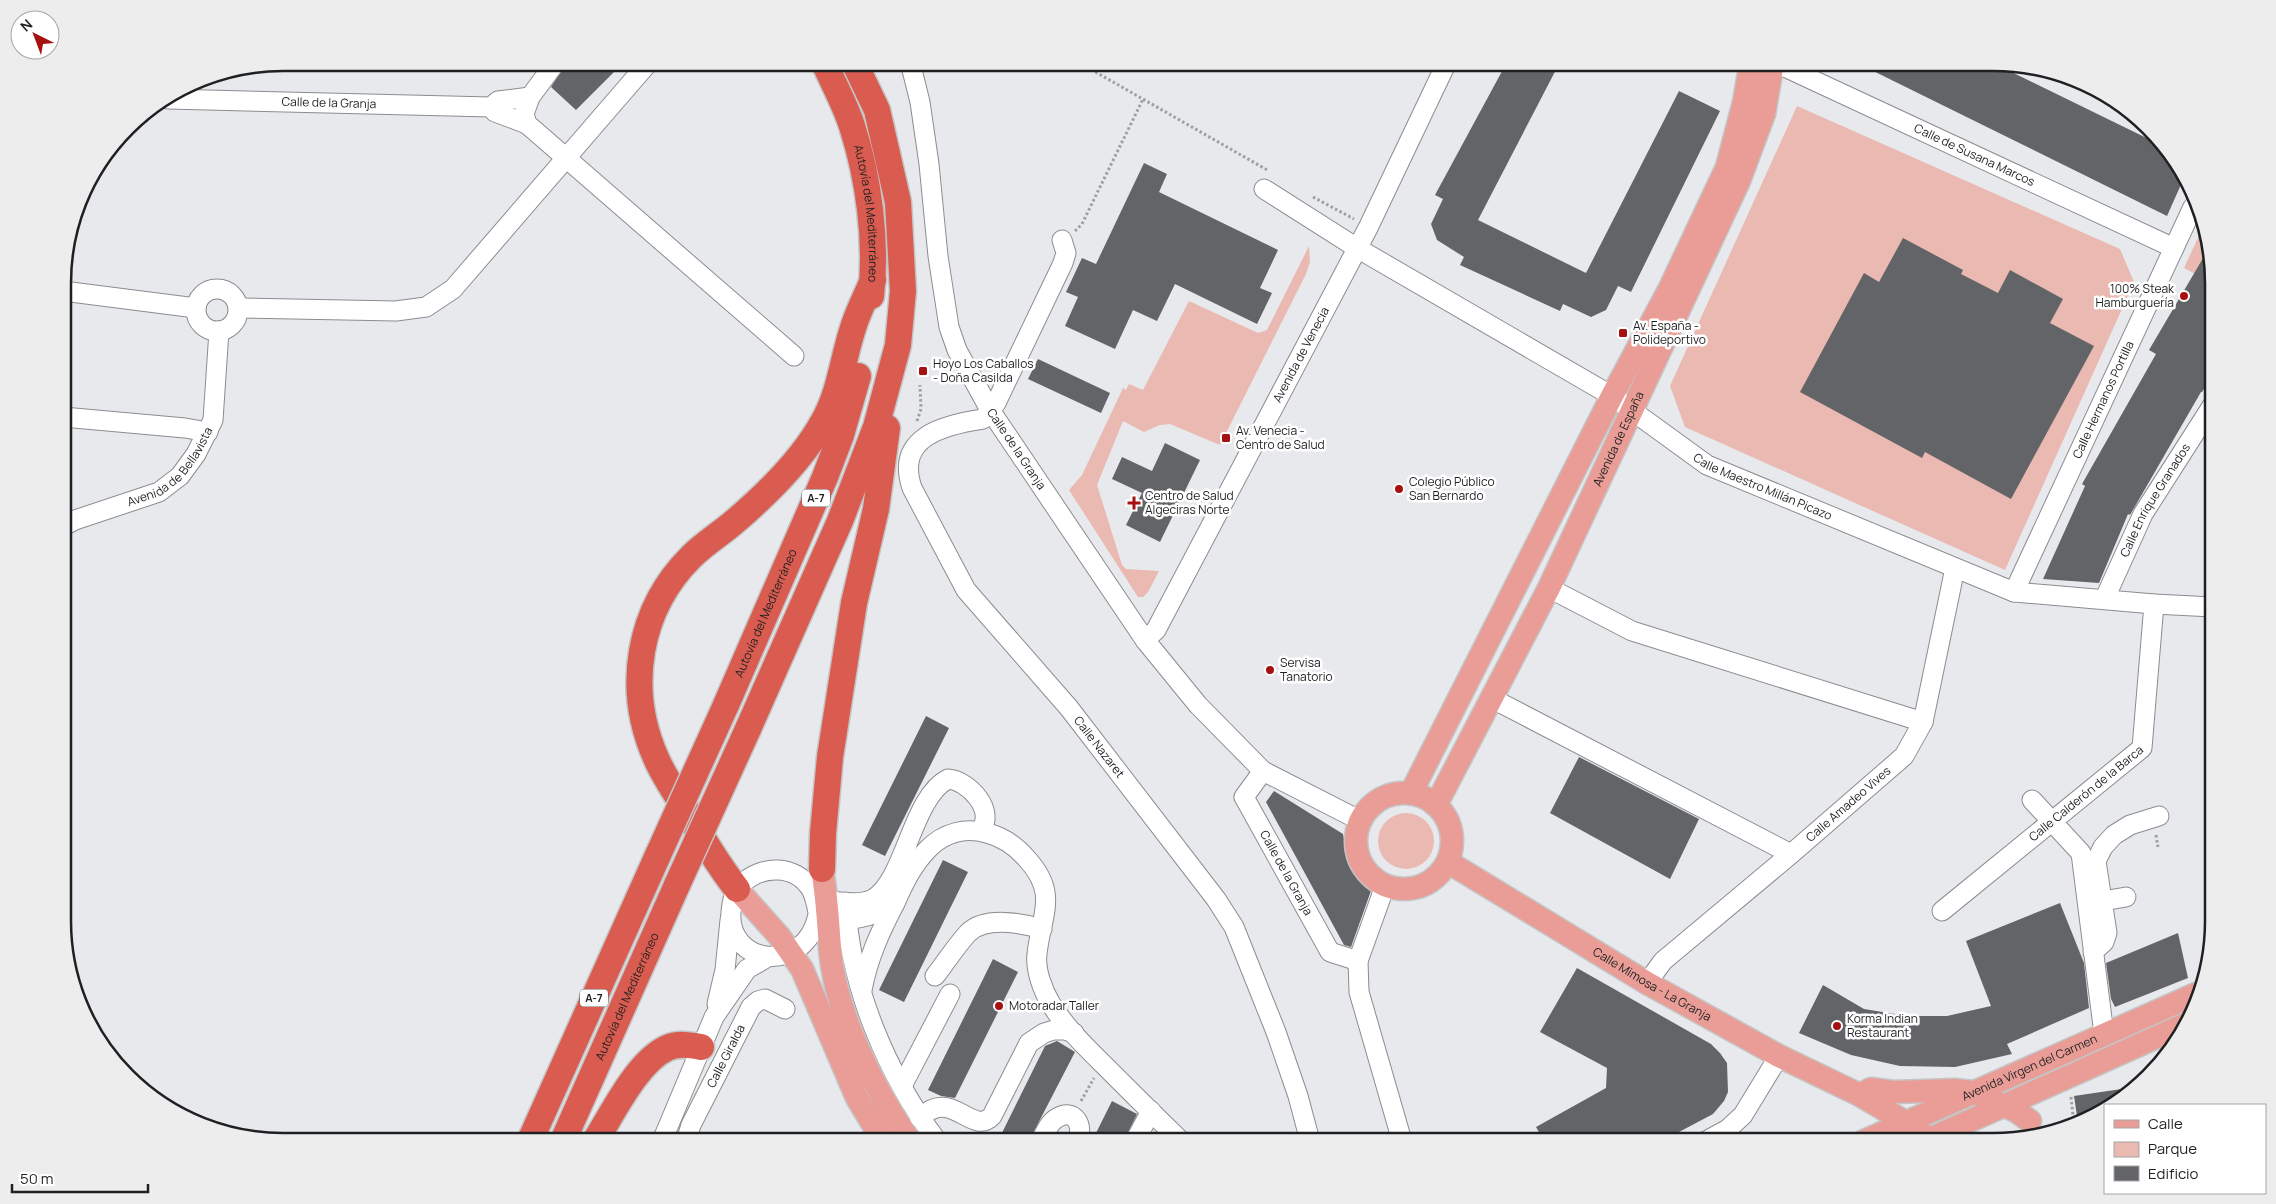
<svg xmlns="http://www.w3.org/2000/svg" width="2276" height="1204" font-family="Manrope,sans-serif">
	<rect width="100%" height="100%" fill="#e7e9ed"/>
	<path fill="#e9b9b2" d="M 1797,106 L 2120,249 L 2134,282 L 2005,570 L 1685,427 L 1670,386 Z
		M 2202,229 L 2212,255 L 2212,283 L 2184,268 Z
		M 1309,246 L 1310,262 L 1306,274 L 1220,445 L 1170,424 L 1160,425 L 1144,432 L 1123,421 L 1097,485 L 1122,565 L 1126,569 L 1159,571 L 1148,592 L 1143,597 L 1138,597 L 1069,490 L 1082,475 L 1123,388 L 1126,390 L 1129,384 L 1143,390 L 1189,301 L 1258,333 L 1267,330 Z
		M1378 841a28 28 0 1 1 56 0a28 28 0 1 1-56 0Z"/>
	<path fill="#626467" d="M 567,62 L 624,62 L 576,110 L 551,87 Z
		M 1507,62 L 1560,62 L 1478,220 L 1586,273 L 1679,91 L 1720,111 L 1631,292 L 1618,286 L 1606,310 L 1591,317 L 1563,304 L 1560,311 L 1460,265 L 1464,257 L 1437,240 L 1431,224 L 1443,199 L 1435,195 Z
		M 1855,62 L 1991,62 L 2165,147 L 2176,160 L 2183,180 L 2167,216 Z
		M 1144,163 L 1167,174 L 1159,192 L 1278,250 L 1260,288 L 1272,293 L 1257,324 L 1175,284 L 1157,321 L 1133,310 L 1115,349 L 1065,326 L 1078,297 L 1066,292 L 1082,258 L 1096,264 Z
		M 1903,238 L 1963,270 L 1961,274 L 1998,293 L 2010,270 L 2063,299 L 2050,323 L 2094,346 L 2011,499 L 1925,452 L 1922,458 L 1800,392 L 1864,273 L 1879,282 Z
		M 2209,248 L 2212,255 L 2212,376 L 2202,392 L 2201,392 L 2130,515 L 2128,514 L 2099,583 L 2043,579 L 2085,486 L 2082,484 L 2156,354 L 2149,350 Z
		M 1038,359 L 1110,393 L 1101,413 L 1028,379 Z
		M 1165,443 L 1200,460 L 1160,542 L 1126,525 L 1142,493 L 1112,479 L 1122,457 L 1152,471 Z
		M 926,716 L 949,728 L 885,856 L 862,845 Z
		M 1579,757 L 1699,819 L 1670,879 L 1550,813 Z
		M 1274,791 L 1343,834 L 1347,854 L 1357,875 L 1372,888 L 1351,947 L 1344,945 L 1266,802 Z
		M 943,860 L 968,872 L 904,1002 L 879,990 Z
		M 2060,903 L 2084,963 L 2089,1008 L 2007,1044 L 2012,1054 L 1955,1067 L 1900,1066 L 1851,1055 L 1799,1033 L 1823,985 L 1864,1009 L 1907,1016 L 1947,1016 L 1991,1006 L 1966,941 Z
		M 2178,933 L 2188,978 L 2115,1007 L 2111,999 L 2106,963 Z
		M 993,959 L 1018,972 L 955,1098 L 941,1096 L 928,1090 Z
		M 1577,968 L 1711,1044 L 1720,1053 L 1727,1063 L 1728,1092 L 1724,1101 L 1713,1114 L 1662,1141 L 1544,1141 L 1536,1127 L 1606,1088 L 1607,1068 L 1540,1032 Z
		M 1057,1041 L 1075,1052 L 1029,1141 L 998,1141 L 1045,1046 Z
		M 2135,1087 L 2115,1104 L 2105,1105 L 2105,1109 L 2078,1123 L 2074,1096 Z
		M 1112,1101 L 1137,1114 L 1124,1141 L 1092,1141 Z"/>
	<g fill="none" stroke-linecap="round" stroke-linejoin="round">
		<g stroke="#8a8d90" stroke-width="21">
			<g id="minor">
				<path d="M 556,62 L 530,97 L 524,114 L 527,124 L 794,356"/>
				<path id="s1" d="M 910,62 L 920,102 L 929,164 L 938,256 L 949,327 L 957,350 L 990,410 L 1145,640 L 1198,705 L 1263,771 L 1361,821"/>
				<path id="s2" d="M 1774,62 L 2174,248"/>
				<path id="s3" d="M 168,99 L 491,107 L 498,101 L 530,97"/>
				<path d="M 491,107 L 495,112 L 527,124"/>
				<path id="s4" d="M 1264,189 L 1357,248 L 1612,396 L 1707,465 L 2014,592 L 2154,604 L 2213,607"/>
				<path id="s5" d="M 1062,240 L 1066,253 L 1063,263 L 996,403 L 983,419 C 943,425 895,437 912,488 L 966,590 L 1069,708 L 1216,899 L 1234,927 L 1276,1032 L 1298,1096 L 1310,1141"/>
				<circle cx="217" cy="310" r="21"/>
				<path d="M 63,291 L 196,308"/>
				<path d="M 238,308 L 396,311 L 426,307 L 453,289 L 649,62"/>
				<path d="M 63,417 L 185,428 L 208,432"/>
				<path id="s6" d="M 64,526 L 75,520 L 159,492 L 180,476 L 196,454 L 213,420 L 219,331"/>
				<path d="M 1549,588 L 1632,631 L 1923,722"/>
				<path id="s7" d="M 2014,592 L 2193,207"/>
				<path id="s8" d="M 2105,598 L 2143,514 L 2212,406"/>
				<path id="s9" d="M 1145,640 L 1156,630 L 1368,228 L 1447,62"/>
				<path d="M 1493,699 L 1791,854"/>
				<path id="s10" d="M 1263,771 L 1244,797 L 1330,952 L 1358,961"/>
				<path d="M 2032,800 L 2081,853 L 2104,1034"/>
				<path d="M 1385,886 L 1358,961 L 1359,992 L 1402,1141"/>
				<path d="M 816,899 C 832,900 858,907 873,899 C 905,881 912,797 948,779 C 968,780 997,811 980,831"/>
				<path d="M 2103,901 L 2126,897"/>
				<path d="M 846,902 C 849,986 887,1074 937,1141"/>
				<path id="s11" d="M 1942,911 L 2142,748 L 2154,604"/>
				<path d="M 818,915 C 805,976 727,965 731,912 C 732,901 734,891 742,884 C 761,865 795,864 811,889 C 817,900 817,911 820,922"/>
				<path d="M 834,920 C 856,920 877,916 895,903"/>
				<path d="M 2093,952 L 2104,942 L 2107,933 L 2096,861 L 2103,847 L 2114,835 L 2130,825 L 2159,816"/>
				<path d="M 935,976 C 946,962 956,946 968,933 C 985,916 1022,923 1042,929"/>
				<path id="s12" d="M 1647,983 L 1663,961 L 1791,854 L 1904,756 L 1923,722 L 1955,568"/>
				<path d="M 862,990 C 868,958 880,932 895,903 C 904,883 913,864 928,849 C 944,833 965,827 987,833 C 1003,837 1016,846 1027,859 C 1059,894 1041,915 1037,954 C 1035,970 1043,991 1051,1004 C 1067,1030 1090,1051 1111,1072 C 1134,1095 1157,1118 1181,1141"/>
				<path d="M 717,1004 L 725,970 L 730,920"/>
				<path d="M 902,1086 L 950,994"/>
				<path d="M 920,1118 C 951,1086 972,1137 992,1116 L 1029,1043 L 1044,1033 L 1054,1030 L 1065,1030 L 1074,1033"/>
				<path d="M 662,1141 L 714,1017 L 747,969 L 768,957"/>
				<path id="s13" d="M 686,1141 L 691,1125 L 751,1007 L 758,1001 L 765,999 L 785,1009"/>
				<path d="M 1040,1141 C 1045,1134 1049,1122 1057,1118 C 1074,1107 1085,1126 1077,1141"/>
				<path d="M 1135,1141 L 1151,1111"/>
				<path d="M 1706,1141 L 1728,1129 L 1743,1115 L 1779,1056"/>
			</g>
		</g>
		<g stroke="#c5c5c5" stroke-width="25">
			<g id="major">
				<path d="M 1411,793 L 1612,396 L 1669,290 L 1727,167 L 1744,102 L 1751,62"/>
				<circle cx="1404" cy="841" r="48"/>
				<path id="s14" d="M 1436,805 L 1549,588 L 1739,181 L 1764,114 L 1773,62"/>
				<path id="s15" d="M 1448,862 L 1647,983 L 1779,1056 L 1860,1095 L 1905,1122 L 1933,1141"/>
				<path d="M 822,869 C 827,897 828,921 830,949 C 835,1013 874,1089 910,1141"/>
				<path d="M 737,889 L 779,936 L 802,969 L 857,1098 L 883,1141"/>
				<path d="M 1860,1095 L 1871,1089 L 1893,1092 L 1955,1090 L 1973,1092 L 2016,1111 L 2030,1121"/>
				<path id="s16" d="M 1864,1141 L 2196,994"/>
				<path d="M 1925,1141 L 2188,1023"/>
			</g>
		</g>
		<g stroke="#c5c5c5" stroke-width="29">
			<g id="highway">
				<path id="s17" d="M 824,62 C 833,83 845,104 852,126 C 869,179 877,241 871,296"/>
				<path id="s18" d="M 726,705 L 825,477 L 841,435 L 858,376"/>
				<path d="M 748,729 L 840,521 L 876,427 L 898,345 L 903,291 L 898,202 L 877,110 L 854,62"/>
				<path d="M 822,869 L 823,833 L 830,757 L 854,603 L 876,509 L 887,428"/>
				<path d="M 737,889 C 718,865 703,839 688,813 C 677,795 664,777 656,758 C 625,688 638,609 692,556 C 704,544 720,534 733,523 C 766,495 802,460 823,422 C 841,391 843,355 855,322 C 860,308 867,294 873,280"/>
				<path d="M 530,1141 L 658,855"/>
				<path id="s19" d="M 563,1141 L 677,885"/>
				<path d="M 595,1141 C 613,1113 637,1062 667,1048 C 678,1043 690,1045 701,1047"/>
			</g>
		</g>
		<path stroke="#9d9fa2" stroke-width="3" stroke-dasharray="2.5 2.5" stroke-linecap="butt" d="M 1078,62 L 1269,171
			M 1313,197 L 1354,219
			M 1075,231 L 1082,224 L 1143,99
			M 917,421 L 921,409 L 920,385
			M 2156,835 L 2158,847
			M 2071,1097 L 2074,1125
			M 1081,1101 L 1094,1078"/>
		<use href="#minor" stroke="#fff" stroke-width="19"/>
		<use href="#major" stroke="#e99d96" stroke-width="22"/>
		<use href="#highway" stroke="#da5c50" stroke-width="26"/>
		<g stroke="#c5c5c5" stroke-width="29" stroke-linecap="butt">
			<path id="highway-bridge" d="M 658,855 L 726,705
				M 677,885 L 748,729"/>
		</g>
		<use href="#highway-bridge" stroke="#da5c50" stroke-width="26"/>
	</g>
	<g fill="#a61010" stroke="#fff" stroke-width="2">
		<circle cx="2184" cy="296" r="5"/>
		<rect x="1618" y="328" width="10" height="10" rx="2.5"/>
		<rect x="918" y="366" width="10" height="10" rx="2.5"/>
		<rect x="1221" y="433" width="10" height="10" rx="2.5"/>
		<circle cx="1399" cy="489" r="5"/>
		<path d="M1131.5 495.5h5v5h5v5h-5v5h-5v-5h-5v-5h5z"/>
		<circle cx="1270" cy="670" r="5"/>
		<circle cx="999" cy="1006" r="5"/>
		<circle cx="1837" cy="1026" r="5"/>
	</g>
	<g text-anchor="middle" stroke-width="5" stroke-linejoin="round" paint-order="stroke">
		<g fill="#fff" stroke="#626364" stroke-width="1">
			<rect x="802" y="489.5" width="28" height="17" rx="4"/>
			<rect x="580" y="989.5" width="28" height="17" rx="4"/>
		</g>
		<g font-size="11" font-weight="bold" fill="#1f2021">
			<text x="816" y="502">A-7</text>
			<text x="594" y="1002">A-7</text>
		</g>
		<g font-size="12" fill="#1f2021" stroke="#fff">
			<text dy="4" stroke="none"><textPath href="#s3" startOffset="161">Calle de la Granja</textPath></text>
			<text dy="4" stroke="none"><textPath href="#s2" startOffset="221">Calle de Susana Marcos</textPath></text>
			<text dy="4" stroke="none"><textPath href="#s17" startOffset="159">Autovía del Mediterráneo</textPath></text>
			<text dy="4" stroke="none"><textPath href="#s9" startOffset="326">Avenida de Venecia</textPath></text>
			<text dy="4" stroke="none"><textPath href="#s7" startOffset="212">Calle Hermanos Portilla</textPath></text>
			<text dy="4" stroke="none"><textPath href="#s14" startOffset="409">Avenida de España</textPath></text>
			<text dy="4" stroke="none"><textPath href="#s1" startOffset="408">Calle de la Granja</textPath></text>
			<text dy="4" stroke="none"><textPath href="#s6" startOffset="126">Avenida de Bellavista</textPath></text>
			<text dy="4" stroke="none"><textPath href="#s4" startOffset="582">Calle Maestro Millán Picazo</textPath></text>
			<text dy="4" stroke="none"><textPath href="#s8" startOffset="110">Calle Enrique Granados</textPath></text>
			<text dy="4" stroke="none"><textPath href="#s18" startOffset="100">Autovía del Mediterráneo</textPath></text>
			<text dy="4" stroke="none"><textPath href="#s5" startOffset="639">Calle Nazaret</textPath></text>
			<text dy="4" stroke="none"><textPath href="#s11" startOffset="186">Calle Calderón de la Barca</textPath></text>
			<text dy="4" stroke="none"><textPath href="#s12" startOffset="270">Calle Amadeo Vives</textPath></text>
			<text dy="4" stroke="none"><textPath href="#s10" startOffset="119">Calle de la Granja</textPath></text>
			<text dy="4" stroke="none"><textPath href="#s15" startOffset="238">Calle Mimosa - La Granja</textPath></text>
			<text dy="4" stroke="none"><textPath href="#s19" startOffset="158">Autovía del Mediterráneo</textPath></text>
			<text dy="4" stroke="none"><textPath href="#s13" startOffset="94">Calle Giralda</textPath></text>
			<text dy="4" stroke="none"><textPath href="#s16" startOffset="181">Avenida Virgen del Carmen</textPath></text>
		</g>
		<g font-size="12" fill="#1f2021" stroke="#fff" text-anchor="start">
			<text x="2174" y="293" text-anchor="end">100% Steak<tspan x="2174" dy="14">Hamburguería</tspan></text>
			<text x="1633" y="330">Av. España -<tspan x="1633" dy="14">Polideportivo</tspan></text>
			<text x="933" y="368">Hoyo Los Caballos<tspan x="933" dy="14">- Doña Casilda</tspan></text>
			<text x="1236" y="435">Av. Venecia -<tspan x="1236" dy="14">Centro de Salud</tspan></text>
			<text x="1409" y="486">Colegio Público<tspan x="1409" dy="14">San Bernardo</tspan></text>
			<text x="1145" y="500">Centro de Salud<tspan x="1145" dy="14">Algeciras Norte</tspan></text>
			<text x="1280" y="667">Servisa<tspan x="1280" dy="14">Tanatorio</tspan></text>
			<text x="1009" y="1010">Motoradar Taller</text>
			<text x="1847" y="1023">Korma Indian<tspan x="1847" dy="14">Restaurant</tspan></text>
		</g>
	</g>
	<path d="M0 0H2276V1204H0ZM283 71H1993A212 212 0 0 1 2205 283V921A212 212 0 0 1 1993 1133H283A212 212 0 0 1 71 921V283A212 212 0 0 1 283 71Z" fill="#ededed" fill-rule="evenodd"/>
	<path fill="none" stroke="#1f2021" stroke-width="2.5" d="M283 71H1993A212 212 0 0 1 2205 283V921A212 212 0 0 1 1993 1133H283A212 212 0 0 1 71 921V283A212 212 0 0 1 283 71Z"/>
	<rect x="2104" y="1104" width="162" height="90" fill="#ffffff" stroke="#a5a6a6"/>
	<rect x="2114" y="1120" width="25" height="8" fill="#e99d96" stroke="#a5a6a6"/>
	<text x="2148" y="1129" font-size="15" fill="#1f2021">Calle</text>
	<rect x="2114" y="1142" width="25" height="15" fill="#e9b9b2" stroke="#a5a6a6"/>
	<text x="2148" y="1154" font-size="15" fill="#1f2021">Parque</text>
	<rect x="2114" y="1166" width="25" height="15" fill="#626467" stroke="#a5a6a6"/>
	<text x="2148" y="1179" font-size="15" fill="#1f2021">Edificio</text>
	<g transform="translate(35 35) rotate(318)"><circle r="24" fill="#ffffff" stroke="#a5a6a6"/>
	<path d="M0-4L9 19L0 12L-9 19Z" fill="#a61010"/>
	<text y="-8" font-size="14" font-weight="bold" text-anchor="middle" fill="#1f2021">N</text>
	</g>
	<path d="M12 1184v8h136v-8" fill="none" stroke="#1f2021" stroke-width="2.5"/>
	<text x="20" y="1184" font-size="15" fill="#1f2021" stroke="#ffffff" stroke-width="4" paint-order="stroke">50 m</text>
</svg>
